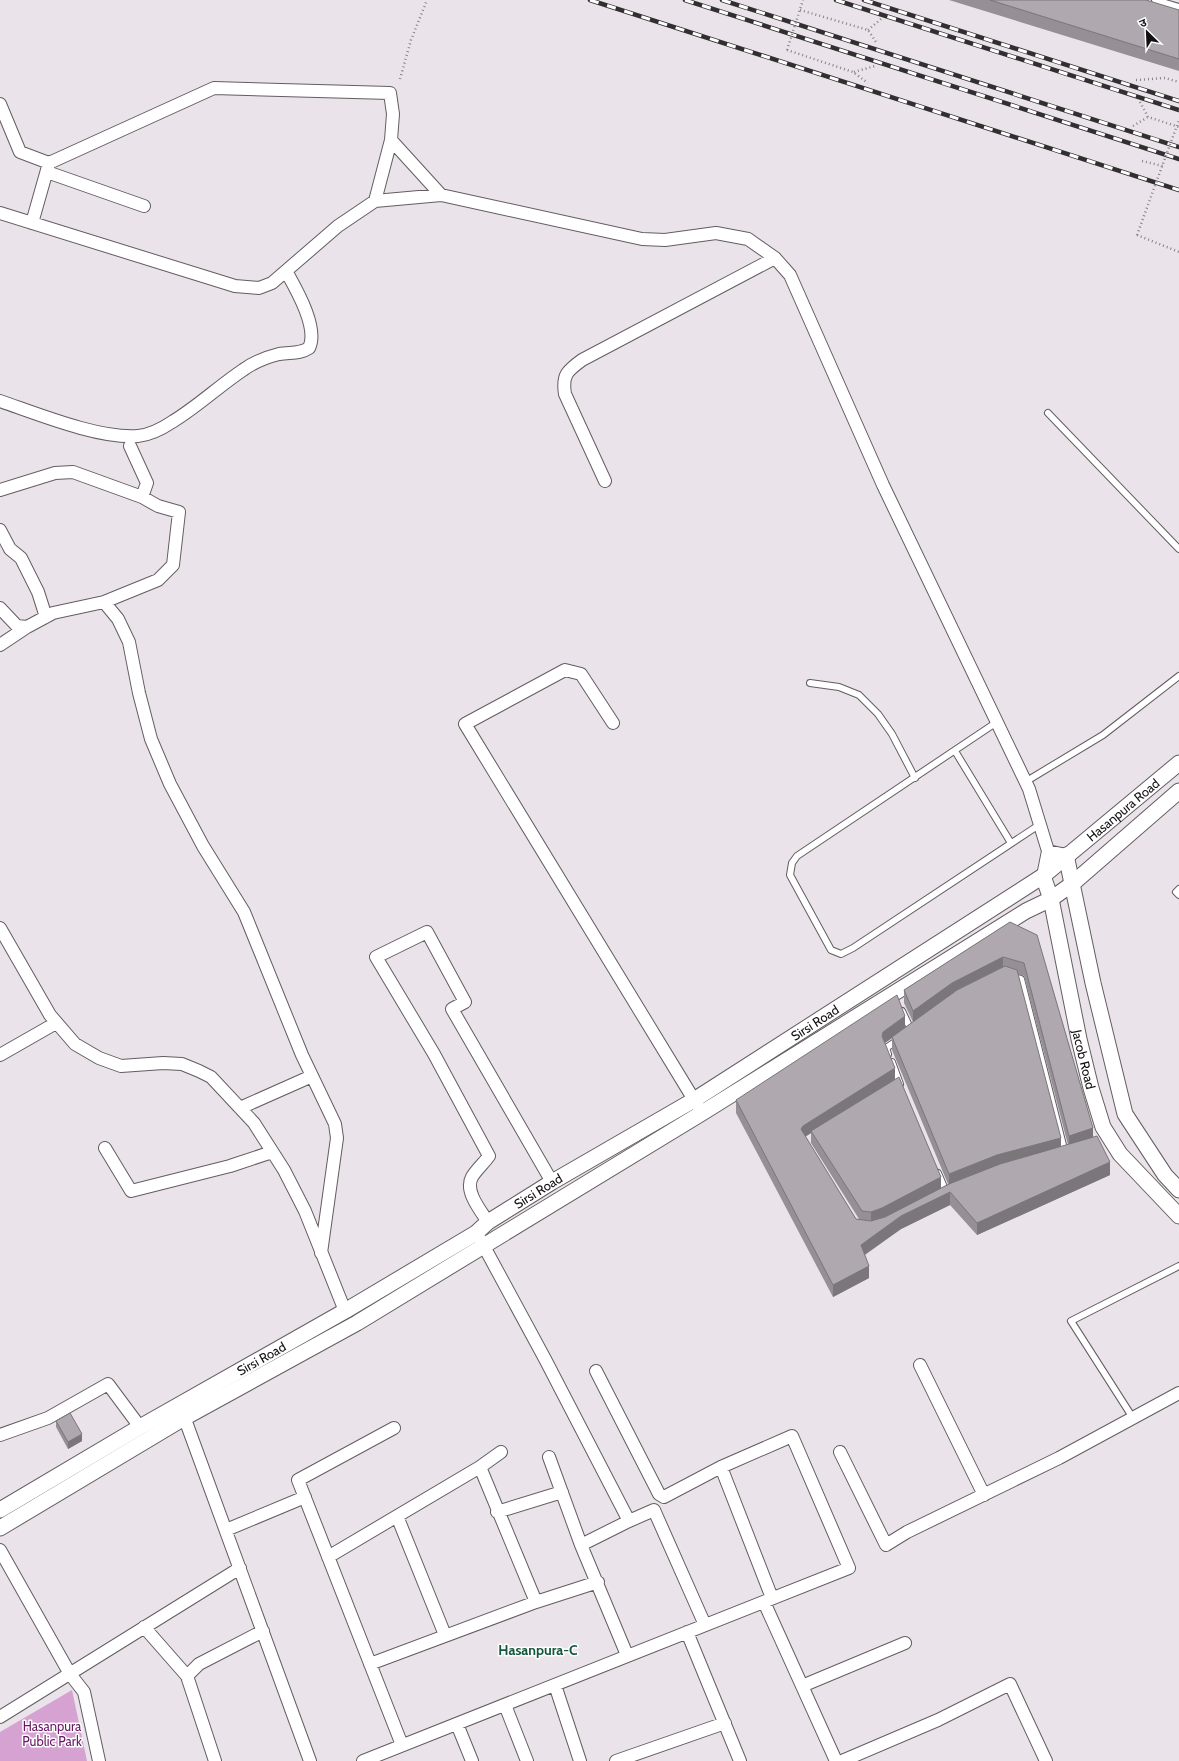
<svg xmlns="http://www.w3.org/2000/svg" width="1179" height="1761" font-family="Cabin,'Noto Sans Devanagari',sans-serif">
<style>
.green{fill:#d6a2d1}
.lines{fill:none;stroke-linecap:round;stroke-linejoin:round}
.service-casing{stroke:#635d62;stroke-width:8}
.minor-casing{stroke:#635d62;stroke-width:14}
.tertiary-casing{stroke:#635d62;stroke-width:17}
.path{stroke:#888387;stroke-width:2.5;stroke-dasharray:1 3;stroke-linecap:butt}
.service{stroke:#fff;stroke-width:6}
.minor{stroke:#fff;stroke-width:12}
.tertiary{stroke:#fff;stroke-width:15}
.rail-casing{stroke:#322f31;stroke-width:4.5}
.rail{stroke:#fff;stroke-width:3;stroke-dasharray:9;stroke-linecap:butt}
.path-bridge{stroke:#888387;stroke-width:2.5;stroke-dasharray:1 3;stroke-linecap:butt}
.wall{fill:#969096;fill-rule:evenodd}
.shaded-wall{fill:#7a767a}
.building{fill:#afa8ae;stroke:#7a767a}
.labels{text-anchor:middle;stroke-width:3;stroke-linejoin:round;paint-order:stroke}
.street-label{font-size:13px;fill:#110f11;stroke:#fff}
.park-label{font-size:13px;fill:#681766;stroke:#fff}
.neighbourhood-label{font-size:14px;font-weight:bold;fill:#14573c;stroke:#fff}
</style>
<rect width="100%" height="100%" fill="#eae3e9"/>
<path class="green" d="M72 1690 87 1761H0V1732Z"/>
<g class="lines">
<g class="service-casing">
<path id="service" d="M1155 0 1179 7
M1048 413 1179 549
M810 683 839 687 859 695 878 714 892 734 915 778
M997 722 797 856 792 863 790 875 831 950 841 954 853 948 1039 825
M955 751 1011 843
M1025 782 1103 735 1179 676
M1179 889 1176 892 1179 895
M1012 976 1021 979 1065 1153
M902 1011 911 1030 912 1029
M888 1054 886 1048 898 1040
M892 1062 900 1084
M938 1173 946 1192
M1133 1418 1071 1321 1179 1266"/>
</g>
<g class="minor-casing">
<path id="minor" d="M0 104 20 152 49 163
M391 140 441 195
M47 172 144 206
M0 213 235 286 259 288 272 283 338 226 375 201 441 195 642 239 665 240 716 233 748 239 775 258 790 275 883 485 1029 789 1048 851
M32 223 49 163 214 88 390 93 393 114 391 140 375 201
M0 401C38 414 99 439 138 436 149 435 163 428 172 422 197 407 219 386 243 370 254 362 267 357 279 354 290 352 300 354 309 348 319 328 296 289 286 271
M130 446 147 483 142 497
M605 481 565 394C562 375 567 371 582 360L775 258
M0 490 55 473 73 472 142 497 158 506 179 512 173 565 158 580 104 602 53 613 27 627 17 626 0 608
M0 530 10 549 21 558 38 592 46 617
M104 602 118 619 129 642 139 693 151 739 170 784 203 846 244 912 302 1055 335 1124 337 1138 321 1253
M0 645 27 627
M613 723 581 674 565 670 465 724 699 1108
M1043 876 1048 851 1066 855
M0 928 50 1015 75 1044 99 1058 121 1066 163 1063 182 1064 199 1071 211 1077 254 1123 284 1170 305 1211 345 1311
M0 1055 56 1023
M240 1108 312 1076
M105 1148 131 1191 230 1166 272 1152
M488 1222C481 1211 464 1191 472 1177 476 1170 484 1163 489 1156L434 1054 376 957 427 932 465 1002 452 1009 552 1182
M480 1239 545 1359 629 1521 654 1510 705 1625
M920 1365 984 1495
M596 1371 659 1494 664 1497 721 1467
M182 1411 310 1761
M394 1428 298 1480 402 1745
M0 1435 48 1418 108 1384 140 1427
M840 1452 886 1545 907 1532 1059 1458 1179 1393
M549 1457 581 1545
M480 1467 501 1452
M497 1512 562 1492
M397 1516 445 1635
M226 1530 305 1497
M0 1550 70 1674 84 1692 99 1761
M328 1557 480 1467 536 1602 598 1582
M764 1602 836 1761
M144 1627 187 1676
M687 1632 740 1761
M627 1655 581 1545 629 1521
M370 1664 536 1602
M555 1685 580 1761
M802 1686 905 1643
M505 1705 527 1761
M0 1717 240 1568
M457 1724 472 1761
M215 1761 187 1676 199 1664 263 1631
M363 1761 849 1568 792 1436 721 1467 772 1598
M616 1761 725 1723
M842 1761 938 1720 1010 1684 1046 1761"/>
</g>
<g class="tertiary-casing">
<g id="tertiary">
<path d="M1066 855 1093 983 1125 1114 1165 1175 1179 1190"/>
<path id="s1" d="M1043 876 1051 899 1079 1039 1091 1088 1103 1127 1120 1154 1179 1216"/>
<path id="s2" d="M0 1510 140 1427 345 1311 476 1233 488 1222 552 1182 694 1100 1043 876 1179 763"/>
<path d="M0 1528 184 1418 357 1323 702 1113 1026 911 1051 899 1072 884 1179 791"/>
</g>
</g>
<path class="path" d="M800 10 868 30 876 42
M868 30 881 19
M787 50 853 72 868 83
M854 72 875 66
M400 79 411 40 427 0
M1136 80 1165 78 1179 82
M1140 102 1148 117 1179 127
M1133 126 1148 117
M1142 161 1163 166
M1137 235 1179 252"/>
<use href="#service" class="service"/>
<use href="#minor" class="minor"/>
<use href="#tertiary" class="tertiary"/>
<g class="rail-casing">
<path id="rail" d="M590 0 1179 190
M685 0 1179 159
M722 0 1179 147
M836 0 1179 110
M864 0 1179 101"/>
</g>
<use href="#rail" class="rail"/>
<path class="path-bridge" d="M787 50 803 0
M1137 235 1179 120"/>
</g>
<path class="wall" d="M949 0H1146L1179 10V71Z
M1010 922 1093 1138 1110 1175 977 1235 950 1205 901 1229 865 1255 869 1278 833 1297 736 1113V1100L905 1027 913 1022 904 1003V990ZM1018 974 1024 976 1068 1145 1061 1147ZM892 1038V1050L948 1184 941 1188 895 1079 885 1043ZM811 1133V1143L859 1219H856L805 1137Z
M56 1421 82 1441 68 1449 56 1427Z"/>
<path class="shaded-wall" d="M1003 957V970L913 1023V1011L952 983Z
M905 1016V1028L892 1037V1038L883 1044 882 1036 883 1032Z
M895 1068V1081L811 1131V1133L803 1138 801 1129 803 1126Z
M1093 1128V1141L1069 1148V1136Z
M1061 1138V1151L949 1186V1174L997 1155Z
M1110 1162V1175L977 1235V1223Z
M941 1177V1190L871 1224V1212Z
M950 1192V1205L901 1229 861 1257V1245L901 1216Z
M869 1266V1278L833 1297V1285Z
M82 1434V1441L68 1449V1442Z"/>
<path class="building" d="M990 0H1146L1179 10V59Z
M1010 922 1037 935 1093 1128 1069 1136 1024 963 1003 957 952 983 913 1011 904 990Z
M1005 966 1017 970 1061 1138 997 1155 949 1174 892 1037 957 990Z
M897 995 905 1016 883 1032 882 1036 895 1068 803 1126 801 1129 856 1219 871 1221 885 1217 949 1184 1000 1164 1097 1136 1110 1162 977 1223 950 1192 901 1216 861 1245 869 1266 833 1285 736 1100Z
M899 1077 941 1177 882 1208 871 1212 862 1211 811 1131Z
M70 1413 82 1434 68 1442 56 1421Z"/>
<g class="labels">
<g class="street-label">
<text dy="5" stroke="none"><textPath href="#s2" startOffset="1325">Hasanpura Road</textPath></text>
<text dy="5" stroke="none"><textPath href="#s2" startOffset="950">Sirsi Road</textPath></text>
<text dy="5" stroke="none"><textPath href="#s1" startOffset="188">Jacob Road</textPath></text>
<text dy="5" stroke="none"><textPath href="#s2" startOffset="626">Sirsi Road</textPath></text>
<text dy="5" stroke="none"><textPath href="#s2" startOffset="302">Sirsi Road</textPath></text>
</g>
<g class="park-label">
<text x="52" y="1731">Hasanpura<tspan x="52" dy="15">Public Park</tspan></text>
</g>
<g class="neighbourhood-label">
<text x="538" y="1655">Hasanpura-C</text>
</g>
</g>
<g transform="translate(1147 32) rotate(336)" stroke="#ffffff" stroke-width="3" paint-order="stroke">
<path d="M0-3L7 15L0 10L-7 15Z" fill="#110f11"/>
<text y="-6" font-size="11" font-weight="bold" text-anchor="middle" fill="#110f11">उ</text>
</g>
</svg>
